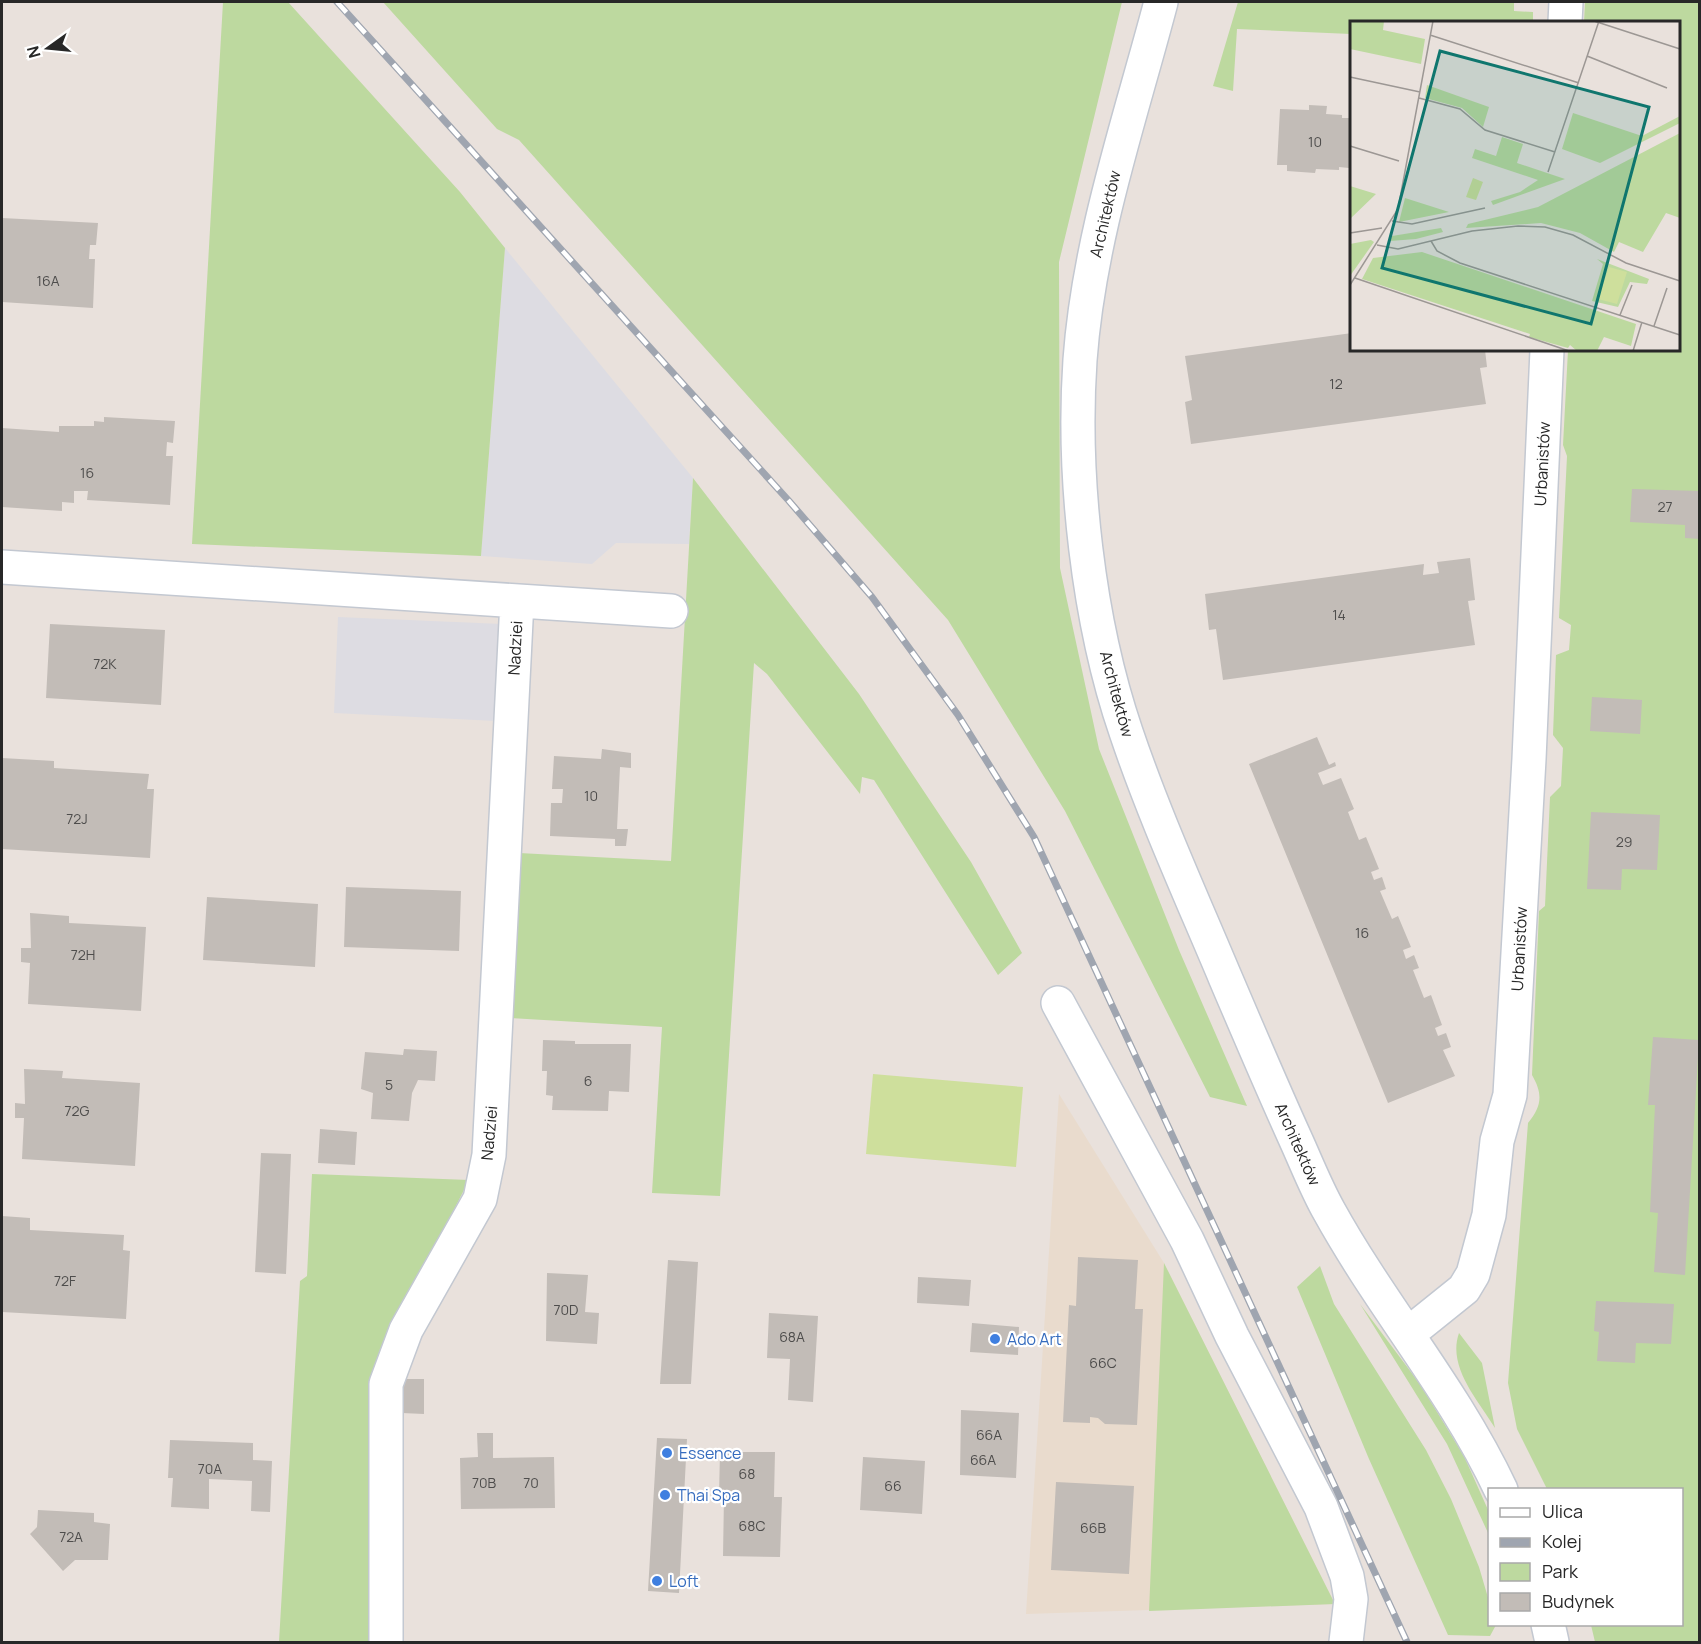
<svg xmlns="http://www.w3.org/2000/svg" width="1701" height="1644" font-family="Manrope,sans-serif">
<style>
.industrial{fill:#dddce2}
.education{fill:#e9dbcd}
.green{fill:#bdd99f}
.pitch{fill:#cedf9c}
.building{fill:#c2bcb7}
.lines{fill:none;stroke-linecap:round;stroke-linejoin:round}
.minor-casing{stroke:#c3c8d1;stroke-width:36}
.minor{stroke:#fff;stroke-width:33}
.rail-casing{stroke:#9fa5b0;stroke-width:7}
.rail{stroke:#fff;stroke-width:4.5;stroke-dasharray:14;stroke-linecap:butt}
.shop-dot{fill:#3f7fe0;stroke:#fff;stroke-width:2}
.labels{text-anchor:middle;stroke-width:4.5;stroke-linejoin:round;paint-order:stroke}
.number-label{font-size:14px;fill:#4e4d4c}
.street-label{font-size:16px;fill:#282828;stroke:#fff}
.shop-label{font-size:16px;fill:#366cbe;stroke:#fff;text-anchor:start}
.inset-road{fill:none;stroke:#9c9794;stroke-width:1.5}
.view{fill:#0f766e;fill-opacity:0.15;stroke:#0f766e;stroke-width:3}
.inset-edge{fill:none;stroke:#282828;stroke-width:3}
</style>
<rect width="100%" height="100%" fill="#e9e1dc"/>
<path class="industrial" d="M505 248 693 478 689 544 616 543 592 564 481 556Z
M338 617 502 624 496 721 334 713Z"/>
<path class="education" d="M1059 1094 1164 1263 1335 1604 1026 1614Z"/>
<path class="green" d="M223 2H288L460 192 505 248 481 556 192 544Z
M383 2H1122L1059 262 1060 568 1099 749 1179 950 1247 1106 1210 1097 1065 811 948 620 519 140 497 129Z
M1238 2H1514V11L1533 12V22H1352L1351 34 1237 29 1233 91 1213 86Z
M1585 2H1699V1642H1595L1591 1625 1682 1624V1490L1547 1489 1517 1429 1508 1383 1528 1123C1542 1106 1543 1094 1532 1075L1539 911 1545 906 1550 797 1561 786 1563 748 1553 735 1556 655 1569 650 1571 625 1559 618 1567 456 1563 445 1568 350H1678V22H1584Z
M693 478 859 694 971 862 1022 953 998 975 874 780 862 777 860 794 767 674 754 663 720 1196 652 1193 662 1027 510 1018 519 853 671 861Z
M312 1174 469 1180 372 1373 376 1642H279L300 1281 307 1276Z
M1164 1263 1335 1604 1149 1611Z
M1320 1266 1334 1304 1426 1450 1451 1499 1479 1567 1489 1601 1490 1624 1496 1625 1490 1636 1448 1635 1369 1459 1297 1287Z
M1360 1304 1420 1384 1464 1456 1489 1512V1535L1447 1444Z
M1459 1333 1482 1363 1495 1428C1478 1400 1447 1367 1459 1333Z"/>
<path class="pitch" d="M873 1074 1023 1087 1016 1167 866 1154Z"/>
<path class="building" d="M1309 105 1327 106 1326 114 1342 115V118H1352V171H1349V168L1339 167V170L1316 169 1315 173 1287 171V165H1277L1280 109 1309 110Z
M2 218 98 223 96 245H90L89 259H95L93 308 2 302Z
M1352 333V350H1485L1487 367 1480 368 1486 404 1191 444 1185 402 1192 400 1185 356Z
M104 417 175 421 173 443 167 442 166 456H173L170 505 87 500 88 491H74V503L62 502V511L2 507V428L59 432V426H94V421L104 422Z
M1632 489 1700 491V539L1685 538V525L1630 522Z
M1470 558 1475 600 1468 601 1475 645 1223 680 1216 629 1209 630 1205 594 1424 564 1423 575 1439 573 1437 562Z
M50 624 165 630 161 705 46 698Z
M1592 697 1642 700 1640 734 1590 731Z
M1317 737 1329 765 1335 762 1336 766 1318 773 1323 785 1341 778 1354 809 1348 812 1359 840 1366 837 1379 869 1371 872 1374 880 1382 877 1386 889 1380 891 1392 919 1398 916 1411 947 1403 950 1406 959 1414 955 1419 968 1413 970 1424 998 1431 995 1442 1025 1435 1028 1438 1036 1446 1033 1451 1047 1443 1050 1455 1076 1388 1103 1249 764Z
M602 749 631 753V768L620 767 617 829H628L626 846H615V839L550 836 551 803H562L563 789H552L554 756 601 759Z
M2 758 54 761V768L149 774 147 789H154L150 858 2 849Z
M1591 812 1660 815 1657 870 1622 869 1621 890 1587 889Z
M346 887 461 891 459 951 344 947Z
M207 897 318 904 315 967 203 960Z
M30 913 69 916V923L146 927 141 1011 28 1004 30 963 21 962V948H31Z
M1653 1037 1699 1040 1685 1275 1654 1272 1658 1213 1650 1212 1655 1105H1648Z
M543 1040 575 1041V1044H631L629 1092 609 1091 608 1111 552 1110 553 1096 546 1095 547 1071H542Z
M404 1049 437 1051 435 1081 418 1080 412 1093 409 1121 371 1119 373 1093 361 1089 365 1052 403 1055Z
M24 1069 63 1071 62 1078 140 1083 135 1166 22 1159 24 1118H15V1103L25 1104Z
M320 1129 357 1132 355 1165 318 1163Z
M261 1153 291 1154 286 1274 255 1272Z
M2 1216 30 1218V1230L124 1235 123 1250 130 1251 126 1319 2 1312Z
M1078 1257 1138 1260 1135 1309H1143L1137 1425 1105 1424 1098 1418 1090 1417V1423L1063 1422 1069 1305 1076 1306Z
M668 1260 698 1262 691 1384H660Z
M547 1273 588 1275 585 1312 599 1313 597 1344 546 1341Z
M918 1277 971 1280 969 1306 917 1303Z
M1596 1301 1674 1304 1671 1344 1636 1343 1635 1363 1597 1361 1599 1332 1594 1331Z
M769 1313 818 1316 813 1402 788 1400 790 1359 767 1358Z
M972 1323 1019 1327 1018 1355 970 1352Z
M402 1379H424V1414L402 1413Z
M961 1410 1019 1413 1016 1478 960 1475Z
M477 1433H493V1458L554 1457 555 1508 461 1509 460 1458 478 1457Z
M657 1438 687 1439 679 1593 648 1591Z
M170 1440 253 1443V1460L272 1461 270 1512 251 1511 252 1481 209 1479V1509L171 1507 173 1478H168Z
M720 1452H775L774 1497H782L780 1557 723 1556 724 1496H719Z
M863 1457 925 1461 922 1514 860 1510Z
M1056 1482 1134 1486 1129 1574 1051 1570Z
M38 1510 94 1513V1522L110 1524 108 1560H75L63 1571 30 1534 37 1527Z"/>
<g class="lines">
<g class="minor-casing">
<path id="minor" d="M1161 2C1130 120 1089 237 1080 360 1072 477 1088 621 1126 732 1154 815 1191 896 1225 977 1248 1031 1271 1085 1295 1138 1306 1162 1316 1188 1329 1211 1382 1307 1454 1390 1501 1490
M1565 22 1566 2
M2 567 671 611
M1058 1003 1187 1240 1232 1336 1321 1507 1347 1576 1351 1599 1346 1642
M1408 1334 1464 1289 1473 1274 1489 1215 1497 1141 1510 1095 1529 759 1547 350
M1548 1624 1552 1642
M386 1642V1384L406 1330 480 1199 489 1155 517 601"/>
</g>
<use href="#minor" class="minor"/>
<g class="rail-casing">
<path id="rail" d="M337 2 789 501 872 597 958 715 1034 837 1407 1642"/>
</g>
<use href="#rail" class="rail"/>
</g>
<g class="shop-dot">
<circle cx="995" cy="1339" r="6"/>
<circle cx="667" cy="1453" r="6"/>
<circle cx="665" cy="1495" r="6"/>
<circle cx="657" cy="1581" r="6"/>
</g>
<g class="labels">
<g class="number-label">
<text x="1315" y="147">10</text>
<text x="48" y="286">16A</text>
<text x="1336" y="389">12</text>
<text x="87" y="478">16</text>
<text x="1665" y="512">27</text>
<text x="1339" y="620">14</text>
<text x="105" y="669">72K</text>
<text x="591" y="801">10</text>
<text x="77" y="824">72J</text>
<text x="1624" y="847">29</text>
<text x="1362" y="938">16</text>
<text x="83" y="960">72H</text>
<text x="588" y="1086">6</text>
<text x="389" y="1090">5</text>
<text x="77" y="1116">72G</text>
<text x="65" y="1286">72F</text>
<text x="566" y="1315">70D</text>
<text x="792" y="1342">68A</text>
<text x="1103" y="1368">66C</text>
<text x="989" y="1440">66A</text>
<text x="983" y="1465">66A</text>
<text x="210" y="1474">70A</text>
<text x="747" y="1479">68</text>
<text x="484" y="1488">70B</text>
<text x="531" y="1488">70</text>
<text x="893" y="1491">66</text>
<text x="752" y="1531">68C</text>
<text x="1093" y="1533">66B</text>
<text x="71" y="1542">72A</text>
</g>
<g class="street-label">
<text transform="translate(1105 214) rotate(-77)" y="6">Architektów</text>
<text transform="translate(1542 464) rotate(-87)" y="6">Urbanistów</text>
<text transform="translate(515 648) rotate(-87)" y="6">Nadziei</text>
<text transform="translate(1117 694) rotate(75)" y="6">Architektów</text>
<text transform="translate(1519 949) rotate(-87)" y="6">Urbanistów</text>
<text transform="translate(489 1133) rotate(-85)" y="6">Nadziei</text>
<text transform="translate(1298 1144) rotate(66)" y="6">Architektów</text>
</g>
<g class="shop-label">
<text x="1007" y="1345">Ado Art</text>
<text x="679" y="1459">Essence</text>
<text x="677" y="1501">Thai Spa</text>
<text x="669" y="1587">Loft</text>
</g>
</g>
<g transform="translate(1350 21)">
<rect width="330" height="330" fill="#e9e1dc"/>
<path d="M5 0H34L33 9 75 18 71 43 0 28V2ZM77 64 139 86 133 106 112 87 75 77ZM223 92 292 115 330 95V102L250 142 212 128ZM330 112V197L316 192 293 231 269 221 264 231 230 212 191 202 116 207 118 203 188 186ZM152 116 173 123 167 142 215 158 143 184 141 180 170 171 188 159 122 137 125 128 146 135ZM0 165 26 173 0 198ZM55 177 99 191 49 201ZM91 207 93 211 66 218 40 220 42 215ZM21 219 24 221 0 255V223ZM72 231 286 303 281 325 254 316 247 330H227L220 324 218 327 179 316 180 313 12 258 23 237ZM247 238 299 258 297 263 280 261 268 286 242 280 253 243Z" fill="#bdd99f"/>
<path d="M123 157 133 161 126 179 116 176ZM259 246 277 251 267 283 248 278Z" fill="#cedf9c"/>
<path class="inset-road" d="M244 0 330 28M80 14 229 62M237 35 317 67M0 56 70 71M69 77 110 88 135 109 205 131M0 125 49 140M198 151 249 0M42 200 62 203 135 187M0 212 32 207M81 220 87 230 110 242 330 314M27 224 48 228 122 210 168 205 195 206 223 214 276 242 330 260M5 257 219 330M0 264 48 188 83 0M270 294 282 264M304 305 317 267M283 330 292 301"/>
<path class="view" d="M90 30 299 86 241 303 32 247Z"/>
<rect width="330" height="330" class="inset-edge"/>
</g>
<rect width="1701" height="1644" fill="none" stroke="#282828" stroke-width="6"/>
<rect x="1488" y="1488" width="195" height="138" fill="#ffffff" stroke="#a9a9a9" stroke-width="1.5"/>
<rect x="1500" y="1508" width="30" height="9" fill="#ffffff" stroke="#a9a9a9" stroke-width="1.5"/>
<text x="1542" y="1518" font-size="18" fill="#282828">Ulica</text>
<rect x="1500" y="1538" width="30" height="9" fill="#9fa5b0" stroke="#a9a9a9" stroke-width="1.5"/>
<text x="1542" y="1548" font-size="18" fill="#282828">Kolej</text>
<rect x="1500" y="1563" width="30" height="18" fill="#bdd99f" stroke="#a9a9a9" stroke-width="1.5"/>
<text x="1542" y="1578" font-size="18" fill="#282828">Park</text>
<rect x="1500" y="1593" width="30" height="18" fill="#c2bcb7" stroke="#a9a9a9" stroke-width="1.5"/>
<text x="1542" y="1608" font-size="18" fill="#282828">Budynek</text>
<g transform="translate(48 48) rotate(255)" stroke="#ffffff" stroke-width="4.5" paint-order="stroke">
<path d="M0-4.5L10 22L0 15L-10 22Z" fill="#282828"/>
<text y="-9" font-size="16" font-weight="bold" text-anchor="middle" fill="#282828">N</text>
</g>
</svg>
